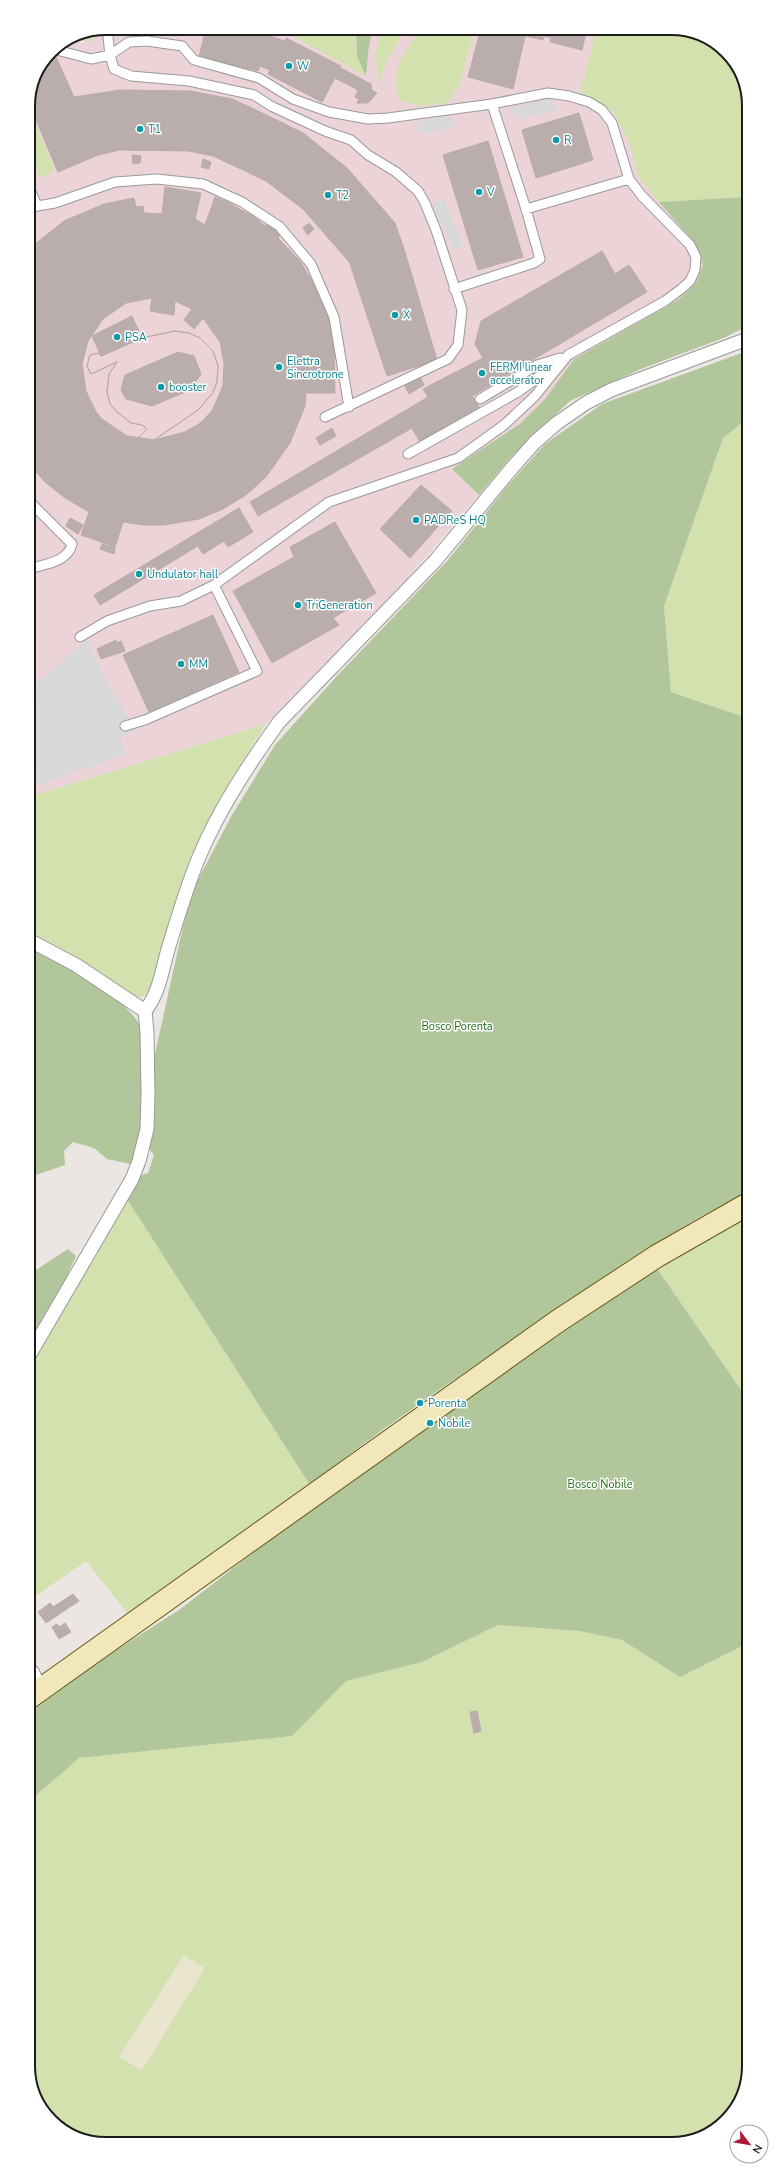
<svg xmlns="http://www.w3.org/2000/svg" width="777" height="2172" font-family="'Nunito Sans',sans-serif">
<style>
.commercial{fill:#ebd3d8}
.farmland{fill:#e9e5cf}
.grass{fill:#d2e1ae;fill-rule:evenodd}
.forest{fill:#b2c69c}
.parking{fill:#d8d8d8}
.building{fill:#b9aeac;stroke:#bbaba7;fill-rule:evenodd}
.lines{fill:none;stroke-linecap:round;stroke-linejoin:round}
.service-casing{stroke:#999;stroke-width:11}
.pedestrian-casing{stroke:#999;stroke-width:15}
.minor-casing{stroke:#999;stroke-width:20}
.secondary-casing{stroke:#645a11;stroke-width:24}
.service{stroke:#fff;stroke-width:9}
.pedestrian{stroke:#fff;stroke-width:13}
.minor{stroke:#fff;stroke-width:18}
.secondary{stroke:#f1e7bb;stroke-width:22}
.culture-dot{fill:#0f9aa8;stroke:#fff;stroke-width:1.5}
.labels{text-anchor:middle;stroke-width:3;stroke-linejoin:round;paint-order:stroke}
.culture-label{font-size:11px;fill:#0d838f;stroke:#fff;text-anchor:start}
.park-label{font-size:11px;fill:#246b18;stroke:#fff}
.rim{fill:none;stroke:#1c1c1c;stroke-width:2}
</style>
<rect width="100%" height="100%" fill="#ece6e2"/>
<path class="commercial" d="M106 28H282L281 30 366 76 369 46 373 28H381L375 55 379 81 386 62 407 28H422L410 45 447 103 460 83 475 28H597L580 92 612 110 630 145 638 176 694 242 703 265 696 283 678 300 574 359 545 399 521 423 452 469 479 495 405 581 266 724 29 797 28 101 34 76 51 51 70 38 76 42 83 43 96 30Z"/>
<path class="farmland" d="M184 1955 205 1968 142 2070 119 2057Z"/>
<path class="grass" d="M282 28H356L357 57 366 76 281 30Z
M381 28H407L386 62 379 82 375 55Z
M422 28H475L460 83 447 103C430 106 416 107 400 100 387 73 407 49 422 28Z
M597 28H677L719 44 746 85V197L659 202 638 176 630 145 612 110 580 92Z
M96 30 92 40 76 42 70 38 76 34Z
M28 106 55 171 44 177 39 175 28 145Z
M747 419V718L671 692 664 605 723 438Z
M266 724C236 771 206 817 186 870 171 911 168 956 148 995L139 997 131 996 67 952 29 933V797Z
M127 1199 310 1485 128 1614 86 1561 30 1600V1365Z
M748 1215V1400L656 1267Z
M498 1625 581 1631 622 1640 680 1677 748 1643 749 2067 733 2113 692 2141 100 2144 55 2125 31 2087 30 1804 34 1797 78 1758 292 1736 346 1681 422 1662ZM184 1955 205 1968 142 2070 119 2057Z"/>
<path class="forest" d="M356 28H373L369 46 366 76 357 57Z
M746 197 747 326 726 337 641 369 570 401 511 457 479 495 452 469 521 423 545 399 574 359 678 300 696 283 703 265 694 242 659 202Z
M747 351V419L723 438 664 606 671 692 747 718 748 1192C678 1225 616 1270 552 1313 470 1369 388 1423 310 1485L127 1199 140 1176 148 1173 154 1155 149 1149 155 1111V1054L190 895 232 815 275 745 337 676 448 560 510 483 545 444 602 404Z
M29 946C63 963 117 991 138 1022 141 1027 141 1032 143 1037L141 1124 131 1164 107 1159 94 1148 73 1142 64 1151 65 1165 36 1175 30 1182Z
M68 1249 76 1256 66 1278 30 1340V1274Z
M656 1267 748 1400V1643L680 1677 622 1640 580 1631 498 1625 422 1662 346 1681 292 1736 79 1758 34 1797 30 1804V1710L99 1661 179 1610 297 1519 564 1328Z"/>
<path class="parking" d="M551 99 559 110 519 119 508 108Z
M449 115 456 126 422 134 414 123Z
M444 199 463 245 453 250 432 203Z
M88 640 104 676 136 731 119 737 127 754 29 788V687L38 682Z"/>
<path class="building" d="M206 28H254L268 32 267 35 285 41 286 38 341 66 339 67 371 84 372 90 377 93 368 103H357L359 99 355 97 358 90 335 78 322 102 268 74 270 70 260 66 258 71 199 57Z
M481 28H587L582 50 550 42 551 38 544 36 543 40 525 36 513 89 468 77Z
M56 57 74 97 120 90 190 91 232 99 250 107 226 162 213 156 189 151 120 150 98 155 58 172 28 101 34 76 43 63Z
M250 107 303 133 347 168 395 223 405 252 352 270 350 263 303 209 266 181 226 162Z
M579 113 593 160 536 178 522 130Z
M488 141 523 257 478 270 443 155Z
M132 155 141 156 140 163 133 164Z
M203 159 211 162 209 169 201 167Z
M165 187 201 193 195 219 205 225 215 197 227 202 254 217 265 226 267 223 281 234 278 238 300 261 316 288 328 318 334 349 335 393H306L305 406 290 443 266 477 246 495 223 509 199 519 164 525H144L123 522 115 547 81 535 89 512 65 498 45 482 29 464 28 247 32 243 34 245 64 221 104 204 134 198 136 207 143 206 144 213 162 214ZM152 298 150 311 174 315 175 301 192 309 184 320 194 329 203 318 220 342 224 364 223 386 212 411 199 424 185 432 154 440 127 436 102 419 96 412 86 391 82 364 88 341 103 319 126 303Z
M309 223 314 229 308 235 303 228Z
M602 251 615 274 629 265 647 292 472 396 481 410 421 444 412 428 258 516 250 502 428 397 423 389 483 358 475 344 481 321Z
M405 252 437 360 387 376 352 270Z
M132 316 142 338 101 356 92 336Z
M175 331 189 333 200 338 213 351 218 366 217 382 212 394 198 410 154 440 138 438 147 429 142 425 131 423 117 412 110 404 107 392 109 374 117 362 91 374 87 366 90 355 99 353 101 356 142 338ZM178 352 194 356 201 374 190 390 152 406 126 399 121 390 125 375Z
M175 331 189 333 200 338 213 351 218 366 217 382 212 394 198 410 154 440 138 438 147 429 142 425 131 423 117 412 110 404 107 392 109 374 117 362 91 374 87 366 90 355 99 353 101 356 142 338Z
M420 377 424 385 409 394 405 386Z
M332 428 336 436 320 445 316 438Z
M421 485 452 511 410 558 380 529Z
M239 508 253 532 228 547 224 541 203 554 198 546 100 605 94 595Z
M70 518 83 525 78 534 66 526Z
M335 522 376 593 333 618 339 625 272 663 233 591 294 557 290 547Z
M102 544 115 548 114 554 100 549Z
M213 615 239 672 149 712 123 655Z
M116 640 117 643 121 641 125 651 101 659 97 649Z
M73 1594 79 1601 46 1623 38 1612 50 1603 53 1607Z
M65 1623 71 1632 59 1639 52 1627 57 1624 59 1627Z
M477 1711 481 1731 474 1733 470 1712Z"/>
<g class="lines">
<g class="service-casing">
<path id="service" d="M53 49 91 59 110 55 107 28
M28 185 37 206
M526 209 629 179
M28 210 37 206 55 203 115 182 157 179 203 184 242 202 279 226 311 264 334 317 349 407
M454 289 534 263 540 259 526 209 492 104
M480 399 537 365 560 358
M408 454 518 392 559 362
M29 501 72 544C68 562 45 564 29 569
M80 637 107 621 150 606 181 601 214 585
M125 726 145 720 257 671 214 585 329 502 458 458 504 425 535 396 568 355 665 301 681 289 690 281 695 270 696 257 690 245 642 196 629 179 612 123 602 110 589 102 569 96 548 93 492 104 388 118 368 119 329 112 293 99 259 78 194 60 182 46 147 41 129 42 110 55 114 69 131 76 189 81 254 95 271 106 325 131 351 140 368 155 396 172 418 191 425 203 436 230 462 310 458 345 448 359 325 417"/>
</g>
<g class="pedestrian-casing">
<path id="pedestrian" d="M29 940 76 965 145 1011
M30 1354 132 1179 139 1161 147 1129 148 1094 147 1032 145 1011C160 992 162 969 169 946 178 916 187 886 199 857 219 809 249 764 279 722L435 561 512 468 535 442 557 423 586 403 611 390 747 339"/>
</g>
<g class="minor-casing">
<path id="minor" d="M30 1673 39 1690"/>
</g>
<g class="secondary-casing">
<path id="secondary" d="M30 1697 558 1321 657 1256 748 1204"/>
</g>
<use href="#service" class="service"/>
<use href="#pedestrian" class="pedestrian"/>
<use href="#minor" class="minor"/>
<use href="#secondary" class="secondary"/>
</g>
<g class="culture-dot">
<circle cx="289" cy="66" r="4"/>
<circle cx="140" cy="129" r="4"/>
<circle cx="556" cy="140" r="4"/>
<circle cx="479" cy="192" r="4"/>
<circle cx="328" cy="195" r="4"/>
<circle cx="395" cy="315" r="4"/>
<circle cx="117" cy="337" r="4"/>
<circle cx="279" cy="367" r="4"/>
<circle cx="482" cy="373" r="4"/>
<circle cx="161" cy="387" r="4"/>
<circle cx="416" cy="520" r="4"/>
<circle cx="139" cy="574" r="4"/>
<circle cx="298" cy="605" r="4"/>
<circle cx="181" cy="664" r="4"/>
<circle cx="420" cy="1403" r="4"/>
<circle cx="430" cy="1423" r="4"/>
</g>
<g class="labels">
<g class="culture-label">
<text x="297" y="70">W</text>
<text x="148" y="133">T1</text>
<text x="564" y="144">R</text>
<text x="487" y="196">V</text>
<text x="336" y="199">T2</text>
<text x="403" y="319">X</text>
<text x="125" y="341">PSA</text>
<text x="287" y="365">Elettra<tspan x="287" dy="13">Sincrotrone</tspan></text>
<text x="490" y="371">FERMI linear<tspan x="490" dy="13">accelerator</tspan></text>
<text x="169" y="391">booster</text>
<text x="424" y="524">PADReS HQ</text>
<text x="147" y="578">Undulator hall</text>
<text x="306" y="609">TriGeneration</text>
<text x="189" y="668">MM</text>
<text x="428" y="1407">Porenta</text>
<text x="438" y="1427">Nobile</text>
</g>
<g class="park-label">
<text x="457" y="1030">Bosco Porenta</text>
<text x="600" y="1488">Bosco Nobile</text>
</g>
</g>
<path d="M0 0H777V2172H0ZM106 35H671A71 71 0 0 1 742 106V2066A71 71 0 0 1 671 2137H106A71 71 0 0 1 35 2066V106A71 71 0 0 1 106 35Z" fill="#fff" fill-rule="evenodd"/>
<path class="rim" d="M106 35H671A71 71 0 0 1 742 106V2066A71 71 0 0 1 671 2137H106A71 71 0 0 1 35 2066V106A71 71 0 0 1 106 35Z"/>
<g transform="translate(749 2144) rotate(121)"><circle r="19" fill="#ffffff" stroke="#a4a4a4"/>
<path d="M0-3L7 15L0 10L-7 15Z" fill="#b0173a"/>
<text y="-6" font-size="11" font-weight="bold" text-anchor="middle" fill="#1c1c1c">N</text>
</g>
</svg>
